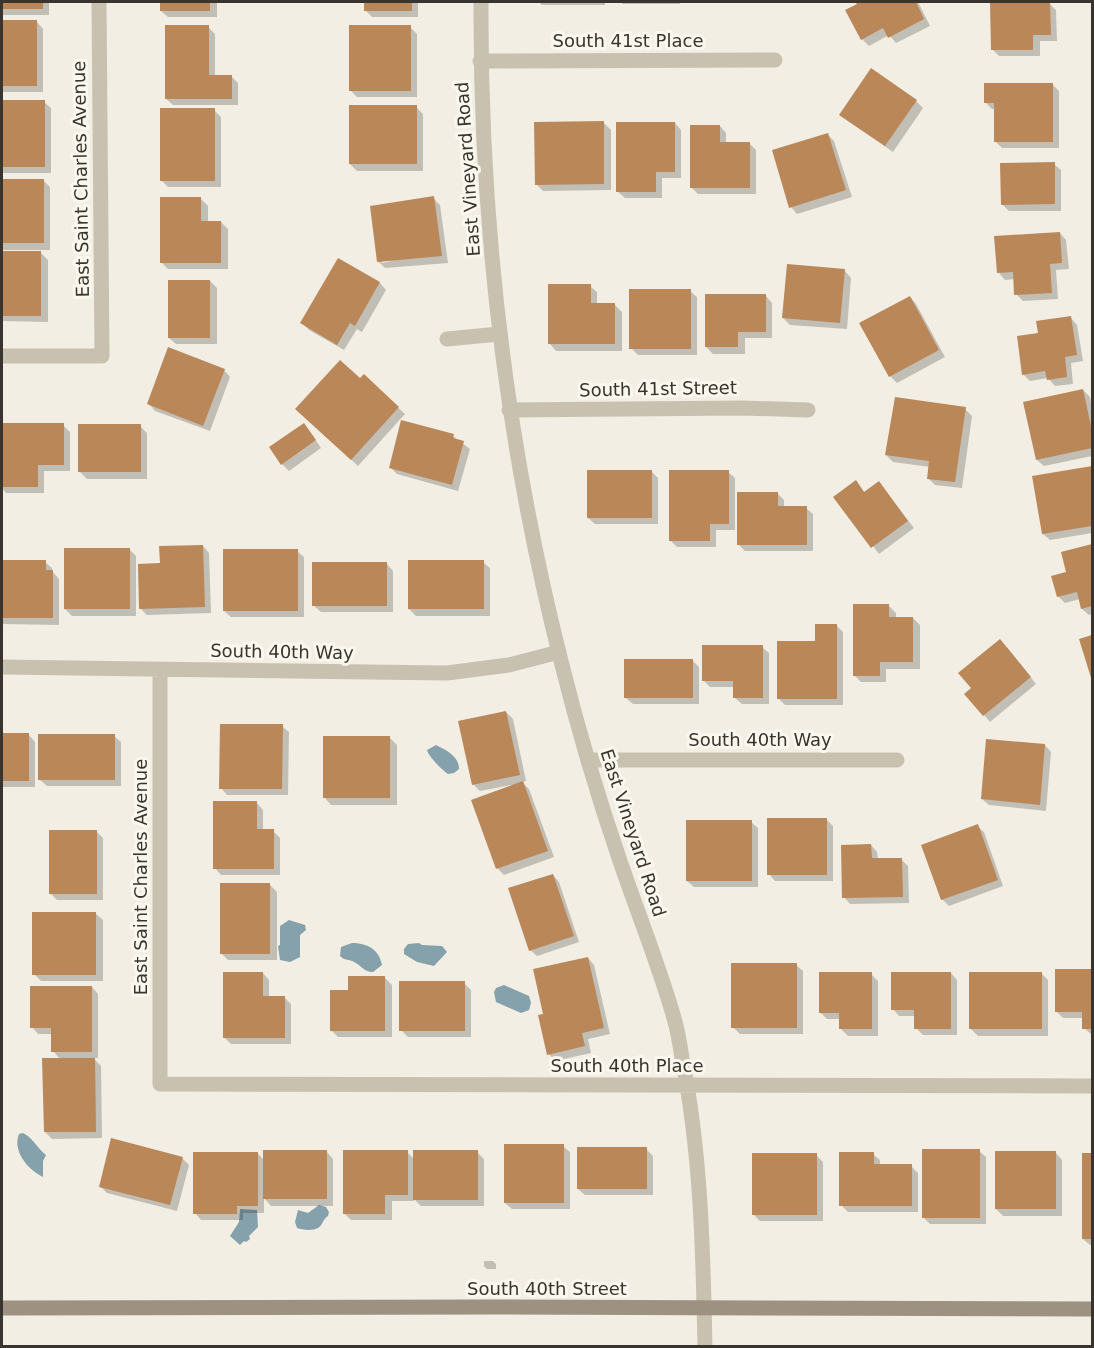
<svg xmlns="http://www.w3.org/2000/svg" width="1094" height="1348" font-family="'DejaVu Sans',sans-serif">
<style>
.water{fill:#85a2ac}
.shadow{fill:#0003;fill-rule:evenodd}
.building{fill:#ba8759}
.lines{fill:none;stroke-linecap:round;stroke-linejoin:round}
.street{stroke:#c9c1b0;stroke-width:15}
.secondary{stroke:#9d9281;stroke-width:15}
.labels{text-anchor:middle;stroke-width:6;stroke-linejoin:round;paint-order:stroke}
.street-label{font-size:18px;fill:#39342d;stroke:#faf7ef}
</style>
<rect width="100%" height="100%" fill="#f2eee3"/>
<path class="water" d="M436 745C446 750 459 756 459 769L454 773 448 774C442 770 428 756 427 750Z
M289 920 305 925 306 930 300 935V957L290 962 280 960 278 946 280 945V926Z
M352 943C367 943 379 949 382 965L373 972C364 972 362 966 354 962 349 959 345 961 340 956L341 947Z
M419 943 422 945 442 946 447 952 434 966 417 962 404 954V949L408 944Z
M504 985 529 996 531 1003 529 1010 521 1013 496 1002 494 992 496 988Z
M23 1133C33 1138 37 1148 46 1155L43 1161V1177C28 1170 12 1151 19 1134Z
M319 1205 326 1207 329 1212 328 1216C322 1220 323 1225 318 1228 313 1231 302 1230 297 1228L295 1222 298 1210 308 1213Z
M240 1209 257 1210 258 1227 249 1236 250 1239 246 1242 244 1241 240 1245 230 1236 239 1222Z"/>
<path class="shadow" d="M2 2H49V15H2Z
M161 2H217V17H168L161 11Z
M366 2H418V17H372L366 11Z
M539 2H605V5H542Z
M620 2H680V4H623Z
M857 2H918L930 26 896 43 889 35 869 46 862 39Z
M1050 4 1056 10 1057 41H1040V56H999L992 49Z
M2 22H37L43 29V92H2Z
M208 27 215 34V76H231L238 83V105H173L166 99Z
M410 27 417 34V97H357L350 90Z
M1052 84 1059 91V148H1002L995 141V109H992L985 102Z
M916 101 923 108 893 152 848 121Z
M2 102H44L51 108V173H2Z
M416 107 423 114V171H357L350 164Z
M214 110 221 117V187H168L161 180Z
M604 123 611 130V190L543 191 536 184Z
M675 123 681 130V178H662V198H625L618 192Z
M720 126 726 133V143H749L756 150V194H698L691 187Z
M828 135 834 141 852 197 797 214 791 207Z
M1054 164 1061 170V211H1009L1002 204Z
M2 180H43L50 187V250H2Z
M433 198 440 205 448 263 385 268 378 261ZM382 260H395L382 263Z
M201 199 208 206V222H221L228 229V269H168L161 262Z
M1060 233 1066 240 1069 269 1056 270 1058 299 1023 301 1016 294 1015 279 1005 280 999 273Z
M2 253H41L48 260V322L2 321Z
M338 260 380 283 386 290 362 332 357 329 344 350 309 330 302 323Z
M845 271 851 278 847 329 790 325 783 318Z
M210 281 217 288V344H176L169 338Z
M590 286 597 292V305H615L622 312V351H556L550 344Z
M690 291 697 297V355H638L631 348Z
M766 296 772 303V338H745V354H713L706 347Z
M910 297 916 304 945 357 897 383 890 376Z
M1071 318 1077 325 1083 361 1071 363 1073 384 1055 386 1048 378 1030 381 1023 374 1040 335Z
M224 370 230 377 210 431 155 411 149 404Z
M364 376 405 414 358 466 304 416 361 380Z
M1083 390 1090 397 1092 410V456L1044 466 1037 460Z
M965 409 972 416 962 488 935 485 928 478 930 467 893 462 886 455Z
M2 425H63L70 432V471H44V493H6L2 488Z
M140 426 147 433V479H87L80 472Z
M310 432 321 448 289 471 282 464Z
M453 436 470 449 458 491 397 474 390 467Z
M1092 467V533L1050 540 1043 534 1034 477Z
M652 472 658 478V524H595L588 518Z
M728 472 735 478V530H716V547H677L670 540Z
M856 482 865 493 879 483 914 528 879 554 836 497Z
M777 493 784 500V508H806L813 514V551H745L738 544Z
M203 546 209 553 211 613 147 615 140 608 161 564Z
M1092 546V614L1089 615 1082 609 1080 599 1065 603 1058 596 1068 573 1063 553Z
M129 549 136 556V616H72L65 609Z
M297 551 304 557V617H231L224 611Z
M2 561 45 562 52 568V571L59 579V625L3 624 2 622Z
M483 562 490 568V616H416L409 609Z
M387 564 393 571V612H321L314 606Z
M889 606 896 613V618H913L920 625V669H886V682H861L854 675Z
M836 625 843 632V705H785L779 699Z
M1092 637V678L1081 640Z
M762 647 769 653V704H742L735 698V687H710L703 680Z
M1007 647 1036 684 990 722 984 715Z
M692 660 699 667V704H633L626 698Z
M506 712 513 719 526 781 522 782 529 789 554 857 504 875 498 869 473 800 512 787 511 785 480 791 474 785 460 723Z
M282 726 289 732 288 795H227L221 788Z
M2 735H29L35 742V787H2Z
M114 736 121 742V786H47L40 780Z
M390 738 397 745V805H331L325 798Z
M1045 745 1051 752 1046 811 989 805 982 799Z
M257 803 263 810V831H273L280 838V875H221L215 868Z
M826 819 833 826V881H775L769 874Z
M751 822 758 828V887H694L687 881Z
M977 826 984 832 1003 886 949 906 942 899Z
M97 832 103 838V900H57L50 893Z
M871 845 877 852 878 859H901L908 866 909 903 850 904 844 897Z
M553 875 559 882 579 942 537 956 530 950Z
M270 885 277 892V960H228L221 953Z
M96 914 103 920V981H41L34 974Z
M588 958 594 965 610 1034 588 1039 591 1053 555 1061 549 1054 545 1015Z
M796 965 803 971V1034H740L733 1027Z
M1056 970 1092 971V1035L1084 1028V1018H1063L1056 1011Z
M263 973 269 980V997H284L291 1004V1044H231L224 1037Z
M951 973 957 980V1035H923L916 1028V1016H899L893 1009Z
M1041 973 1048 980V1036H978L971 1029Z
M871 974 878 981V1036H848L841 1029V1019H827L820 1012Z
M385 978 392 985V1037H338L331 1030 349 991Z
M464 983 471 990V1037H408L401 1030Z
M92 987 98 994V1058H93L101 1066 102 1138 52 1139 45 1132 61 1060 53 1051V1034H38L32 1027Z
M563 1146 570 1152V1209H512L505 1203Z
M646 1149 653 1156V1195H585L578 1189Z
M979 1151 986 1157V1224H930L923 1217Z
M327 1152 333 1159V1206H271L264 1198V1213H243V1220H201L195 1213 257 1153 265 1161Z
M407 1152 414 1159 477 1152 484 1159V1206H421L414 1199V1201H392V1220H351L344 1213Z
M1056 1153 1062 1160V1216H1003L996 1209Z
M873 1154 880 1160V1166H911L918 1173V1212H848L841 1205Z
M816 1155 823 1162V1221H760L753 1214Z
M1083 1155H1092V1245H1090L1083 1239Z
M182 1158 189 1165 177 1211 107 1193 100 1186Z
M484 1261H493L496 1264V1269H487L484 1266Z"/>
<path class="building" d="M2 2H43V9H2Z
M160 2H210V11H160Z
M364 2H412V11H364Z
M855 2H916L924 19 888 38 883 28 861 40 845 10 857 4Z
M1050 2 1051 35H1033V50H991L990 3Z
M2 20H37V86H2Z
M165 25H209V75H232V99H165Z
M349 25H411V91H349Z
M871 68 917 100 885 146 839 115Z
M984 83H1053V142H994V103H984Z
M2 100H45V167H2Z
M349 105H417V164H349Z
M160 108H215V181H160Z
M604 121V184L535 185 534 122Z
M616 122H675V172H656V192H616Z
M690 125H720V142H750V188H690Z
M828 133 846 190 789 208 772 150Z
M1055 162V204L1001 205 1000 163Z
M2 179H44V243H2Z
M434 196 442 256 377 262 370 206Z
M160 197H201V221H221V263H160Z
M1060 232 1062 263 1050 264 1052 293 1014 295 1013 272 997 273 994 236Z
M2 251H41V316H2Z
M338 258 380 282 355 326 350 323 337 345 300 323Z
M787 264 845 269 840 323 782 318Z
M168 280H210V338H168Z
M548 284H591V303H615V344H548Z
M629 289H691V349H629Z
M705 294H766V332H738V347H705Z
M910 296 939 350 889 377 859 323Z
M1071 316 1077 355 1065 357 1067 377 1047 380 1045 371 1022 375 1017 336 1038 333 1036 321Z
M168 347 225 369 203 426 147 404Z
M340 360 360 378 364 374 399 407 351 460 295 409Z
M1083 389 1092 431V448L1036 460 1023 402Z
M895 397 966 407 955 482 927 479 929 461 885 455Z
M401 420 454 434 453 438 464 441 452 485 389 468Z
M2 423H64V465H38V487H2Z
M304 423 316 440 281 465 269 447Z
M78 424H141V472H78Z
M1092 466V526L1042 534 1032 476Z
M587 470H652V518H587Z
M669 470H729V524H710V541H669Z
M856 480 864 492 879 481 908 521 871 548 833 497Z
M737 492H778V506H807V545H737Z
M1092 544V606L1081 609 1077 592 1057 597 1051 576 1066 572 1061 552Z
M203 545 205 607 139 609 138 564 160 563 159 546Z
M64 548H130V609H64Z
M223 549H298V611H223Z
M2 560H46V570H53V618H2Z
M408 560H484V609H408Z
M312 562H387V606H312Z
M853 604H889V617H913V662H880V676H853Z
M815 624H837V699H777V641H815Z
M1092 635V681L1079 639Z
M1000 639 1031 677 983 716 964 694 971 688 958 673Z
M702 645H763V698H733V681H702Z
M624 659H693V698H624Z
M506 711 520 775 472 785 458 721Z
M220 724H283L282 789H219Z
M2 733H29V781H2Z
M38 734H115V780H38Z
M323 736H390V798H323Z
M986 739 1045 744 1040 805 981 799Z
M523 781 548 851 496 869 471 800Z
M213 801H257V829H274V869H213Z
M767 818H827V875H767Z
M686 820H752V881H686Z
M978 824 998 880 941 900 921 845Z
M49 830H97V894H49Z
M871 844 872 858H902L903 897 842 898 841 845Z
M553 874 574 936 529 951 508 888Z
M220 883H270V954H220Z
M32 912H96V975H32Z
M588 957 604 1028 582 1033 585 1046 547 1055 538 1015 543 1014 533 969Z
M731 963H797V1028H731Z
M1055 969H1092V1029H1082V1012H1055Z
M223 972H263V996H285V1038H223Z
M819 972H872V1029H839V1013H819Z
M891 972H951V1029H914V1010H891Z
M969 972H1042V1029H969Z
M348 976H385V1031H330V990H348Z
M399 981H465V1031H399Z
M30 986H92V1052H51V1028H30Z
M42 1058H95L96 1132H44Z
M111 1138 183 1157 170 1205 99 1187Z
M504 1144H564V1203H504Z
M577 1147H647V1189H577Z
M922 1149H980V1218H922Z
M263 1150H327V1199H263Z
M343 1150H408V1195H385V1214H343Z
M413 1150H478V1200H413Z
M995 1151H1056V1209H995Z
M193 1152H258V1206H237V1214H193Z
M839 1152H874V1164H912V1206H839Z
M752 1153H817V1215H752Z
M1082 1153H1092V1239H1082Z"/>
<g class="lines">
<path class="street" d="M481 2C480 223 506 442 560 657 577 726 597 794 620 861 638 914 659 965 674 1018 678 1031 680 1045 682 1058 701 1153 703 1250 705 1346
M480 61 775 60
M447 339 499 334
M2 356H102L99 2
M509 410 743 408 808 410
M2 667 447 673 509 665 559 652
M160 670V1084L1092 1086
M588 760H897"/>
<path class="secondary" d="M2 1308 488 1307 1092 1309"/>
</g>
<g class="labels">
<g class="street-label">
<text x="628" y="47">South 41st Place</text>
<text transform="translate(468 169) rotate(-94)" y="6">East Vineyard Road</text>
<text transform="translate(81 179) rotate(-91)" y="6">East Saint Charles Avenue</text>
<text transform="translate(658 389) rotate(-1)" y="6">South 41st Street</text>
<text transform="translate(282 652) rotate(1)" y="6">South 40th Way</text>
<text x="760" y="746">South 40th Way</text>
<text transform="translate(633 833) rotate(72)" y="6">East Vineyard Road</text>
<text transform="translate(141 877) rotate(-90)" y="6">East Saint Charles Avenue</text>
<text x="627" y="1072">South 40th Place</text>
<text x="547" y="1295">South 40th Street</text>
</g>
</g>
<rect width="1094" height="1348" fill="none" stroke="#39342d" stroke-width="6"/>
</svg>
